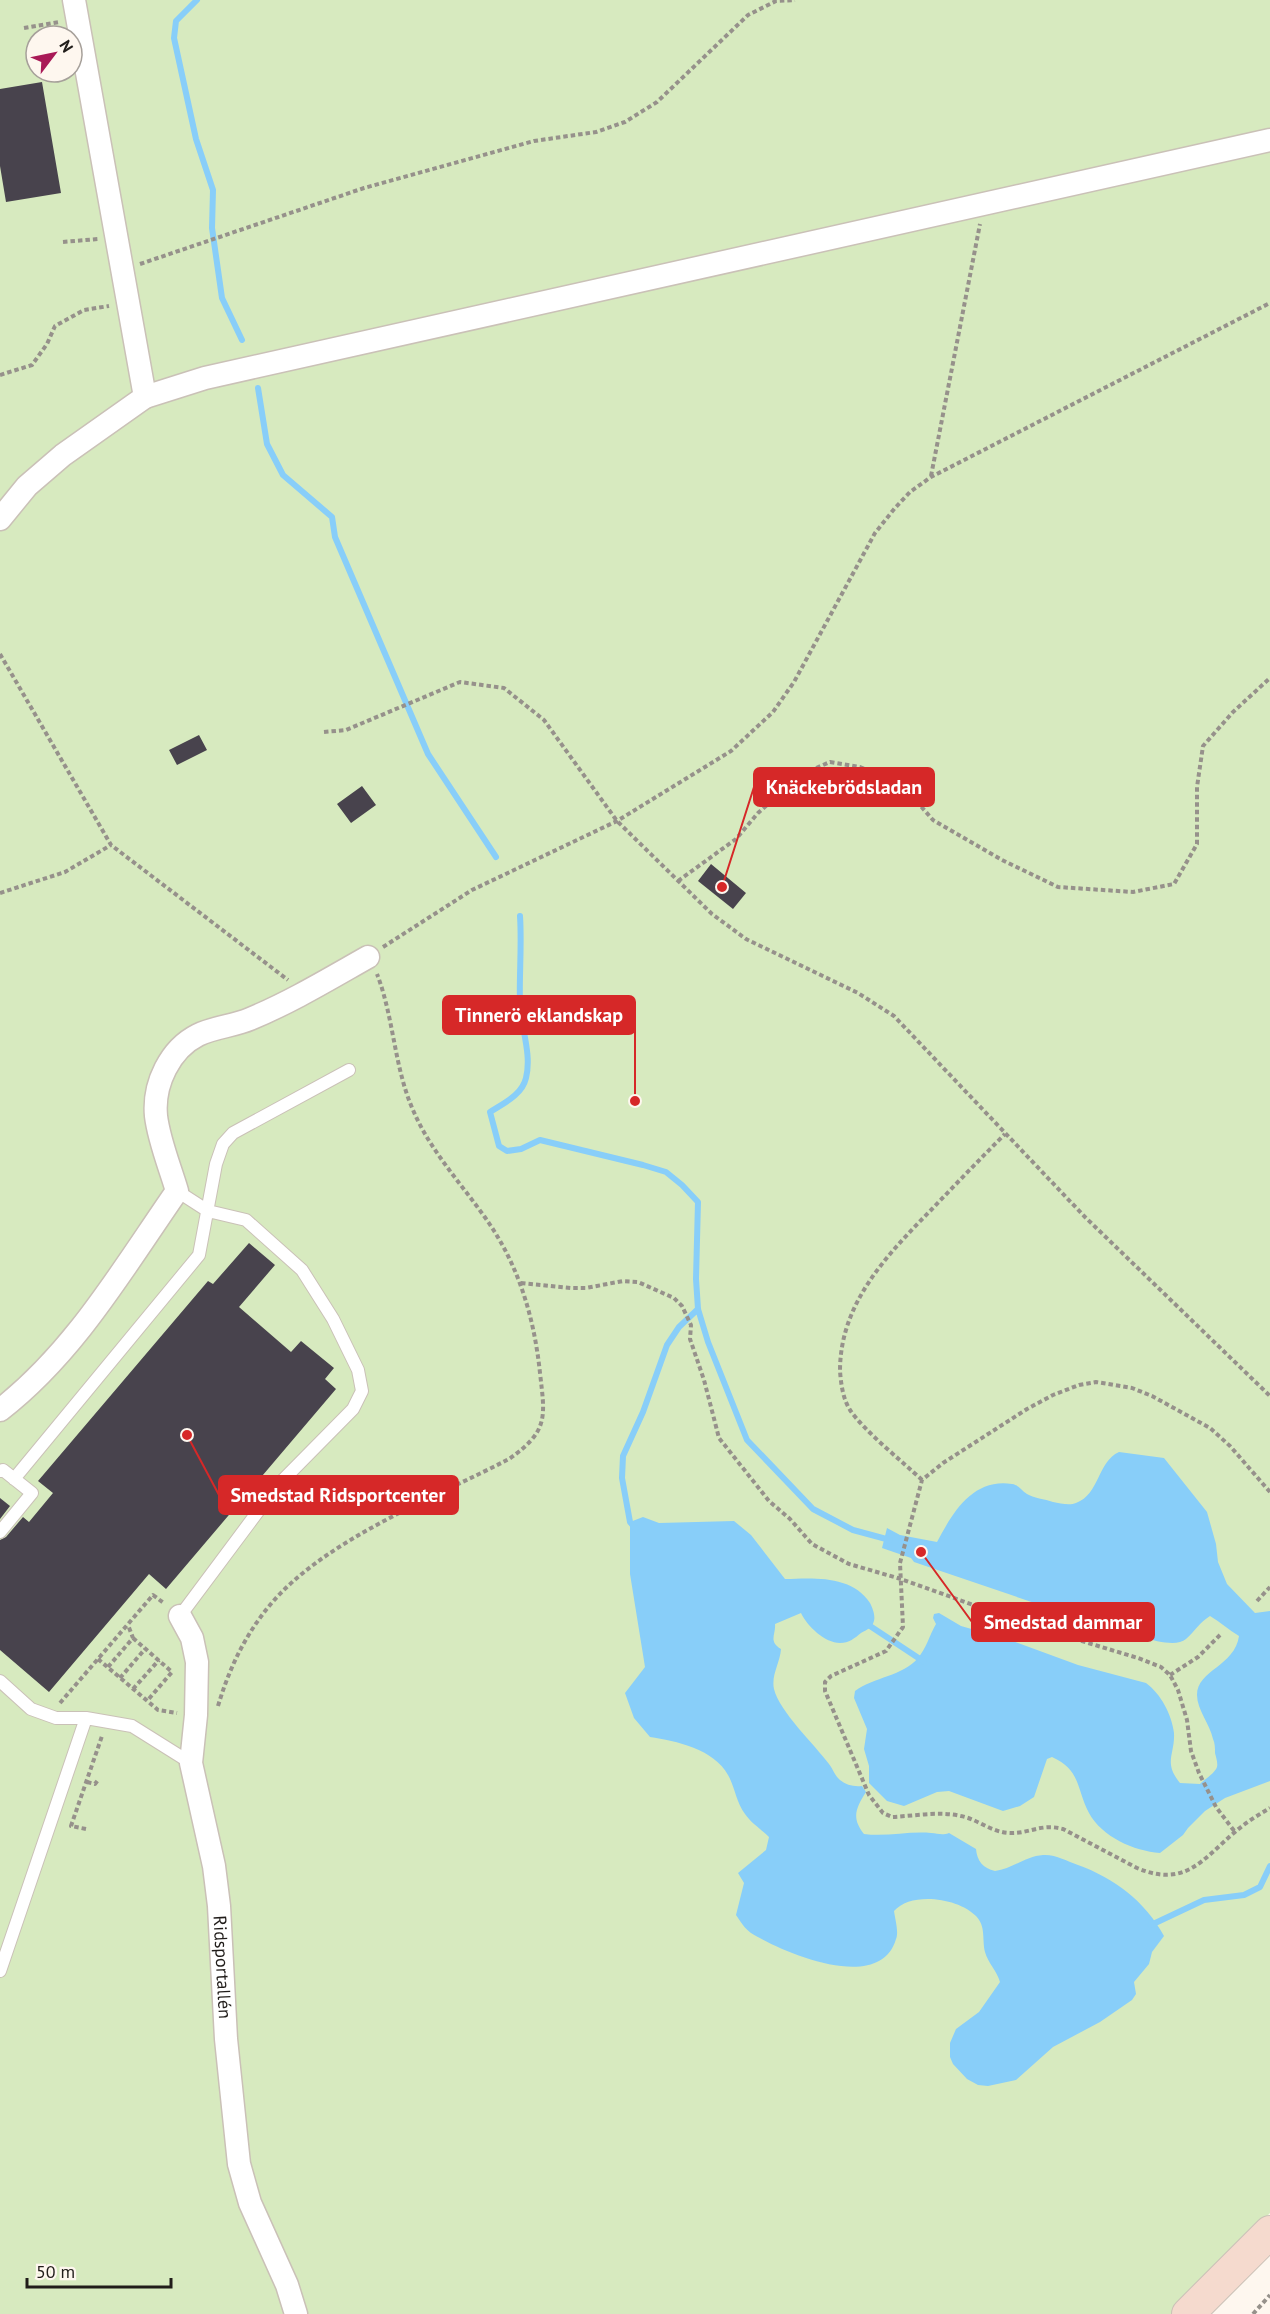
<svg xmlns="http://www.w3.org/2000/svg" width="1270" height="2314" font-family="'PT Sans',sans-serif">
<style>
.green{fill:#d7eabf;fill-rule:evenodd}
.water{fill:#88cef9}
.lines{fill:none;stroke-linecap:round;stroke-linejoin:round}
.stream{stroke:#88cef9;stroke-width:6}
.building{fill:#48434d}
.service-casing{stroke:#cac1b7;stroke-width:14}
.minor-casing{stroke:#cac1b7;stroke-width:25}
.secondary-casing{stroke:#cac1b7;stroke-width:34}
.path{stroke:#96918b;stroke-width:4;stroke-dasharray:4.5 3;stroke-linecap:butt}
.service{stroke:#fff;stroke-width:12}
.minor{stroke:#fff;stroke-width:22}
.secondary{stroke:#f5dace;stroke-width:32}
.labels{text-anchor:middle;stroke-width:6;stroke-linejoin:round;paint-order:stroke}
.street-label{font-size:18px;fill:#211d1a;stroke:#fef7ef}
.leader{fill:none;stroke:#d62828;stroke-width:2}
.callout-dot{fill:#d62828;stroke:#fef7ef;stroke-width:2}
.callout{fill:#d62828;stroke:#d62828;stroke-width:2}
.callout-label{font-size:20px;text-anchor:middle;font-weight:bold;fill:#fff}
</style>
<rect width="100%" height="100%" fill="#fef7ef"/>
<path class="green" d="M0 0H1270V2213L1171 2314H0ZM36 36H72V72H36Z"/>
<path class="water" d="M1119 1452 1164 1458 1207 1512 1216 1544 1218 1562 1227 1584 1255 1613 1270 1611V1781L1225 1798 1205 1811 1188 1828 1183 1835 1160 1853C1134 1851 1102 1837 1089 1813 1076 1788 1081 1770 1052 1757L1047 1759 1034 1797 1020 1806 1003 1811 949 1791 937 1792 904 1806 887 1801 869 1783V1766L864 1749 867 1729 854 1698 855 1691C874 1677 903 1676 918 1658 926 1649 930 1634 936 1624L933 1618 934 1614 939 1613 961 1626 1010 1640 1078 1665 1146 1683C1161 1694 1172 1715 1174 1733 1175 1755 1163 1762 1180 1783L1200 1784C1205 1779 1215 1773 1217 1767 1218 1763 1216 1757 1215 1753 1215 1748 1215 1743 1213 1739 1210 1724 1197 1710 1197 1695 1197 1670 1235 1666 1239 1636 1229 1630 1220 1622 1210 1616 1200 1622 1195 1631 1186 1639 1172 1651 1132 1632 1114 1630L914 1562 911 1558 882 1548 887 1528 900 1535 937 1542C953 1512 973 1478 1012 1484 1019 1485 1021 1490 1027 1494 1033 1498 1045 1499 1053 1502 1060 1503 1069 1506 1076 1503 1100 1494 1097 1462 1119 1452Z
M643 1517 659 1523 734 1521 751 1535 785 1579C814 1578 852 1575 870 1603 873 1609 877 1619 872 1625 870 1629 864 1631 861 1633 855 1638 849 1643 840 1643 825 1643 807 1626 801 1613L775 1624C776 1635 768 1641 781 1649 780 1663 771 1675 774 1689 779 1711 815 1745 829 1764 833 1769 835 1776 840 1780 846 1785 854 1787 862 1786L866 1792C856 1808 851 1818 864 1834 886 1837 909 1831 931 1833 938 1833 941 1836 949 1833L976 1849C977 1861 983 1868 995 1871 1012 1869 1026 1856 1043 1855 1055 1854 1067 1861 1078 1865 1114 1878 1145 1901 1164 1936L1152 1952 1149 1964 1134 1982 1136 1994 1132 2000 1100 2022 1053 2047 1016 2080 988 2086 978 2085 967 2079 953 2064 950 2057V2043L956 2029 979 2012 1000 1982C997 1971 988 1963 985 1952 982 1939 986 1926 976 1916 959 1898 911 1891 894 1911 895 1919 899 1932 896 1939 880 1995 782 1952 751 1933 745 1929 740 1921 736 1915L744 1883 738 1873 766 1850 769 1837C761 1829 751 1823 745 1814 736 1802 735 1787 728 1775 714 1749 676 1741 650 1737L634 1718 625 1693 645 1667 630 1574V1522Z"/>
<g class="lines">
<path class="stream" d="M197 0 176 21 174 38 196 139 213 190 212 228 222 298 242 340
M258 388 267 444 283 475 332 517 335 537 428 754 496 857
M520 916C522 946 519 975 520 1004 521 1028 532 1054 526 1078 522 1095 504 1103 490 1112L499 1146 507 1151 521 1149 540 1140 643 1165 666 1172 682 1185 698 1202 696 1279 698 1309 708 1342 747 1440 813 1509 853 1530 890 1540
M636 1529 630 1522 622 1478 623 1456 643 1412 667 1345 679 1327 698 1309
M867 1624 923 1661
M1151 1925 1204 1900 1244 1895 1260 1887 1270 1866"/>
</g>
<path class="building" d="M42 82 61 193 6 202 0 166V89Z
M199 735 207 750 177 765 169 750Z
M362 786 376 805 351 823 337 804Z
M711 864 746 893 733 909 698 881Z
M249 1243 275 1265 239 1307 291 1352 301 1341 334 1368 325 1379 336 1389 166 1589 149 1574 49 1692 0 1650V1540L6 1537 23 1517 29 1522 53 1493 38 1481 208 1281 213 1284Z
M0 1498 10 1506 0 1519Z"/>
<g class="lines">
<g class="service-casing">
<path id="service" d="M177 1191 208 1211 246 1220 302 1270 333 1319 358 1370 362 1391 353 1409 277 1486 180 1616
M0 1471 3 1470 32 1493 0 1532
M14 1479 199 1255 216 1164 223 1144 233 1133 349 1070
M0 1681 31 1709 56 1718H86L132 1726 191 1763
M0 1971 86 1718"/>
</g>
<g class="minor-casing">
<g id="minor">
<path d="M145 397 205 378 1270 140"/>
<path d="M0 519 27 486 63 455 145 397 74 0"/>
<path d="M0 1410C75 1352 124 1267 177 1191 170 1167 159 1141 156 1116 153 1084 170 1049 198 1035 214 1027 234 1026 250 1019 291 1002 329 979 368 957"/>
<path id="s1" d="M180 1616 192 1638 197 1662 196 1715 191 1763 214 1866 219 1906 226 2039 239 2164 250 2203 287 2285 296 2314"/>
</g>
</g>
<g class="secondary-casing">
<path id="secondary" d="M1188 2314 1270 2232"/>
</g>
<path class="path" d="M24 28 59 22
M63 242 98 239
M140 264 364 188 534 141 596 132 625 122 657 102 748 15 776 1 795 0
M0 375 32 365 47 344 55 326 84 310 109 306
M931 476 980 224
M0 654 111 845 288 980
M324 732 346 730 460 682 504 688 544 720 617 821 712 914 746 939 858 993 894 1016 1085 1217 1270 1396
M678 881 736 839 758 813 800 775 830 762 860 767 904 787 933 820 1002 860 1058 887 1133 892 1174 884 1197 844V787L1203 746 1233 712 1270 678
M0 893 65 872 111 845
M383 947 472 890 617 821 731 751 773 712 794 682 875 533 895 508 910 492 931 477 1270 303
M521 1283 571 1288H586L623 1281 638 1282 674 1298 682 1306 691 1325 690 1339 704 1380 719 1438 769 1501 790 1519 812 1544 849 1564 901 1579 1032 1626 1138 1658 1161 1667 1170 1675 1178 1690 1187 1720 1191 1751 1199 1773 1216 1807 1235 1832
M922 1480C902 1461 865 1432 850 1410 843 1399 841 1384 840 1371 840 1303 887 1255 932 1209 956 1184 980 1159 1005 1134
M1270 1492 1230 1446 1210 1428 1152 1396 1132 1388 1096 1382 1079 1385 1053 1395 1027 1409 943 1463 922 1480 900 1563 903 1627 886 1651 831 1676 825 1682V1691L869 1795 883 1813 892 1817C914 1816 939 1811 961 1816 977 1819 991 1832 1009 1833 1029 1834 1041 1823 1063 1829L1137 1868C1185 1888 1202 1860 1235 1832 1245 1823 1258 1815 1270 1808
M1257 1601 1270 1587
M133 1638 172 1672 147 1701
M98 1659 158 1710 177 1713
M108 1667 133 1638 128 1625
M1170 1675 1198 1657 1220 1635
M120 1678 145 1649
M133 1689 159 1660
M60 1703 153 1595 165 1604
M218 1706C229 1669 245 1635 270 1605 324 1540 434 1498 509 1459 549 1431 545 1417 540 1373 534 1316 518 1263 484 1216 459 1181 430 1150 413 1110 394 1067 394 1018 377 974
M87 1782 95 1784 98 1780
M86 1829 71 1826 102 1736
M1253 2314 1270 2295"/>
<use href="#service" class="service"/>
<use href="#minor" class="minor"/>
<use href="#secondary" class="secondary"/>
</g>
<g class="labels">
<g class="street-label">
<text dy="6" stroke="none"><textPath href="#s1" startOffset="358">Ridsportallén</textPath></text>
</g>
</g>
<path class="leader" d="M722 887L754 787M635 1101L635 1015M187 1435L219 1495M921 1552L972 1622"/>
<g class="callout-dot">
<circle cx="722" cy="887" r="6"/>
<circle cx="635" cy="1101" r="6"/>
<circle cx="187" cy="1435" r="6"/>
<circle cx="921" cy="1552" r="6"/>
</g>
<g class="callout">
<rect x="754" y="768" width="180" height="38" rx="6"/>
<rect x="443" y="996" width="192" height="38" rx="6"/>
<rect x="219" y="1476" width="239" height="38" rx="6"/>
<rect x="972" y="1603" width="182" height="38" rx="6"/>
</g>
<g class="callout-label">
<text x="844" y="794">Knäckebrödsladan</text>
<text x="539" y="1022">Tinnerö eklandskap</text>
<text x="338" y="1502">Smedstad Ridsportcenter</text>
<text x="1063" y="1629">Smedstad dammar</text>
</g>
<g transform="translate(54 54) rotate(58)"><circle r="28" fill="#fef7ef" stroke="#a6a09a" stroke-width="1.5"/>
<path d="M0-4.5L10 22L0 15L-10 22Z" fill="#a91a57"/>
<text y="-9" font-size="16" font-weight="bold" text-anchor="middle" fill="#211d1a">N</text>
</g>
<path d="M27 2278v9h144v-9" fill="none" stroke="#211d1a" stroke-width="3"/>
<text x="36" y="2278" font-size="18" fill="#211d1a" stroke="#fef7ef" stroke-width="4.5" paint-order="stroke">50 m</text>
</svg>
